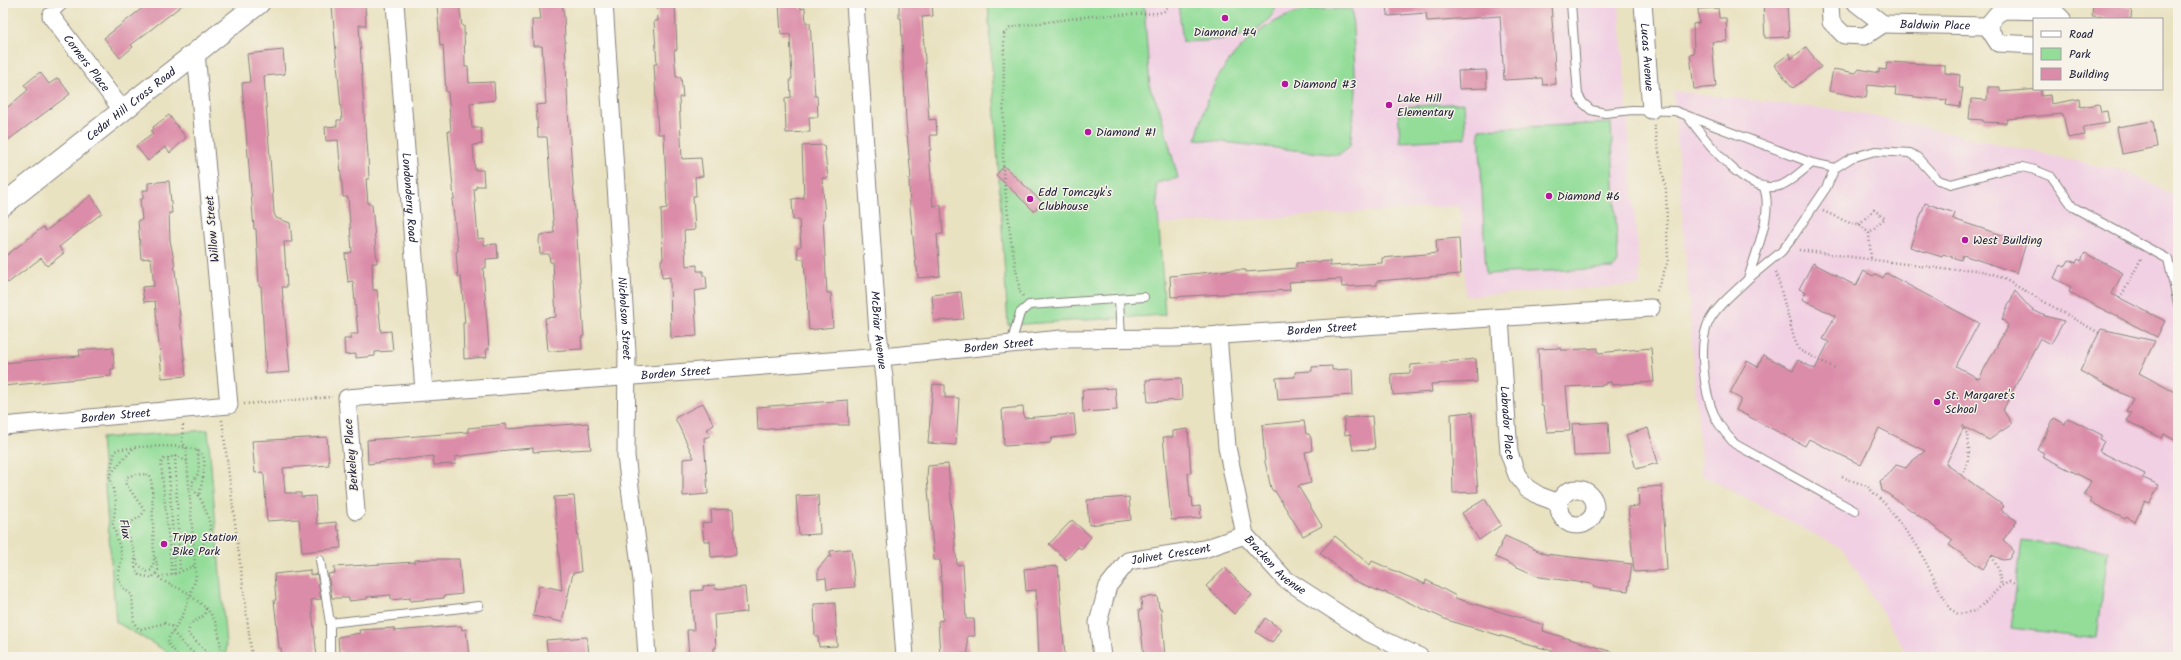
<svg xmlns="http://www.w3.org/2000/svg" width="2181" height="660" font-family="Kalam,sans-serif">
<style>
.built{fill:#f1d0e3}
.green{fill:#93dd99;stroke:#5a806a}
.building{fill:#db8ca8}
.lines{fill:none;stroke-linecap:round;stroke-linejoin:round}
.service-casing{stroke:#86827e;stroke-width:10}
.minor-casing{stroke:#86827e;stroke-width:19}
.tertiary-casing{stroke:#86827e;stroke-width:23}
.path{stroke:#86827e;stroke-width:2.5;stroke-dasharray:1 3;stroke-linecap:butt}
.service{stroke:#fff;stroke-width:8}
.minor{stroke:#fff;stroke-width:17}
.tertiary{stroke:#fff;stroke-width:21}
.poi-dot{fill:#b5179e;stroke:#f7f3e8;stroke-width:1.5}
.labels{text-anchor:middle;stroke-width:3;stroke-linejoin:round;paint-order:stroke}
.street-label{font-size:12px;fill:#22223b;stroke:#f7f3e8}
.poi-label{font-size:12px;fill:#22223b;stroke:#f7f3e8;text-anchor:start}
</style>
<rect width="100%" height="100%" fill="#f7f3e8"/>
<filter id="ink" filterUnits="userSpaceOnUse"><feTurbulence type="fractalNoise" baseFrequency=".025" numOctaves="2"/><feDisplacementMap in="SourceGraphic" scale="8" xChannelSelector="R" yChannelSelector="G"/><feConvolveMatrix kernelMatrix="1 2 1 2 8 2 1 2 1" color-interpolation-filters="sRGB"/></filter>
<filter id="wash" filterUnits="userSpaceOnUse"><feTurbulence type="fractalNoise" baseFrequency=".012" numOctaves="4" result="noise"/><feDisplacementMap in="SourceGraphic" scale="16" xChannelSelector="R" yChannelSelector="G"/><feGaussianBlur stdDeviation="0.9" result="paint"/><feColorMatrix in="noise" values="0 0 0 0 0 0 0 0 0 0 0 0 0 0 0 0 0 1.4 0 .05"/><feComposite in="paint" operator="in"/></filter>
<g filter="url(#wash)">
<rect width="100%" height="100%" fill="#e9e2c1"/>
<path class="built" d="M1144 3H1619L1640 285 1466 296 1460 206 1159 225Z
M1673 91 1853 112 2128 172 2178 198V657H1909L1844 550 1702 475Z"/>
<path class="green" d="M988 3H1164L1144 5 1150 88 1159 107 1178 178 1156 183 1165 315 1008 325Z
M1178 3H1278C1264 42 1217 40 1183 42Z
M1352 9 1356 92 1350 146 1338 155 1196 139C1202 118 1207 95 1219 76 1235 49 1264 23 1295 13 1312 7 1334 10 1352 9Z
M1464 103 1466 138 1400 142 1398 107Z
M1611 123 1618 262 1613 268 1486 274 1479 129Z
M208 430 227 657H176L116 622 101 438Z
M2022 540 2108 551 2097 638 2011 628Z"/>
<g id="blocks">
<path class="building" d="M149 3H185L131 45 133 47 120 58 104 38Z
M351 3H365L366 25H359L365 129H366L368 155 369 179H366L368 204H372L377 263H372L373 290H377L381 332 391 331 393 351 375 352V356L356 358V354L345 355 344 339H351L350 334H358L353 281 348 282 345 254 352 252 348 197H343L338 140 326 141 325 127 337 126V120H342L332 6Z
M437 3H459L462 26H464L465 67H468L469 83 494 82 495 100 470 103 472 128H481L482 144 473 145 475 170H483L484 186H476V189H474L478 239 484 238V245L497 244 498 258 486 259V268H483L489 349H486L487 357 464 359 463 323H465L461 277H458L456 252 458 251 452 200 454 199 448 131H451L448 92H446L443 45 440 46Z
M539 3H562L564 16 568 112 584 337H581L582 349 548 351 545 318 556 317 553 262H550L549 254H540L539 241 540 235 554 233 547 137H538L536 105 546 104 542 46H533L532 20H541Z
M657 3H675L677 50H674L676 77H681L683 97H679L682 159 701 158 703 176 695 177 696 196H693L695 230 684 231 686 266 697 265V271H703V276H706L707 289 694 291 697 336 671 338 670 277 662 278 661 260 663 259 661 209 667 208 664 134H658L654 64H657L654 21H658Z
M779 3H800L801 9 805 8 806 23H810L815 96H817L818 117H809L810 132 786 133 785 98 791 97 790 79H792L790 34 781 35Z
M899 3H932L933 16 922 17 929 120 936 119 937 135H930L931 150H929L933 206 941 205 943 234H937L940 276 918 278 917 267H916L910 207 909 179H911L906 121 901 18H899Z
M1387 3H1551L1556 84 1543 85 1542 78 1504 80 1500 16 1427 21 1426 13 1388 16Z
M1763 3H1787L1789 37 1765 38Z
M2093 3 2124 4V7H2132L2131 19H2104V17L2092 16Z
M1718 8 1719 18H1726L1727 41 1712 42 1716 87 1694 89 1690 54 1694 53 1693 24 1699 23 1698 9Z
M1806 47 1821 67 1793 88 1774 65 1790 53 1791 59Z
M283 50 285 74 264 76 274 213 276 218 290 223 292 242H284L287 287H282L290 372 266 374 261 286H259L256 229H254L242 83 250 82 247 54Z
M1887 62 1945 65V73L1960 75 1959 88H1963L1960 107 1946 105 1947 100 1895 95 1896 88 1868 85 1866 98 1829 91 1833 69 1856 73 1859 69 1879 73V69L1886 70Z
M1486 70 1487 88 1459 89 1458 71Z
M40 72 49 84 58 78 70 94 3 144V111L28 90 24 85Z
M1988 87H2000V92L2041 89V96L2050 95 2051 104 2079 99 2080 107 2099 104 2101 112 2107 111 2109 123 2083 127 2085 135 2068 138 2063 114 2007 119 2006 123 1983 122V120L1969 119 1971 99 1987 100Z
M169 115 186 138 170 153 165 147 148 161 136 146 153 134 151 131 154 129 153 127Z
M2153 121 2157 147 2122 154 2117 127Z
M824 145 828 178H822L825 218H823L827 293H831L833 327 809 330 804 259H798L797 247 801 246 799 220H793L792 199 804 198 802 146Z
M1004 166 1042 202 1034 211 996 175Z
M169 181 172 213H169L170 240 174 260 186 376 162 378 155 301 144 302 142 287 154 286 151 258 141 259 138 220H142L140 199H143V190H148V183Z
M91 195 102 213 59 247 64 253 47 266 41 258 8 283 3 277V258L43 227 46 231Z
M1925 203 1955 213 1953 219 2026 243 2017 273 1963 255 1961 260 1943 254 1942 257 1910 247Z
M1459 238 1461 274 1377 281V285L1342 287 1341 279 1289 282 1290 290 1171 297 1170 276 1233 270H1246V272L1296 268V263L1330 261V266L1382 263V258L1437 253 1436 240Z
M2085 253 2123 273 2112 294 2165 321 2157 337 2069 292 2071 287 2054 278 2060 265 2065 267 2069 260 2076 263 2078 259 2081 261Z
M1813 263 1856 286 1864 271 1873 276 1875 274 1883 278 1886 273 1979 323 1956 366 1979 379 2008 325 2002 319 2015 291 2031 309 2045 316 2064 321 2051 344 2040 338 2003 410 2012 424 1989 440 1964 427 1946 464 2004 506 2001 510 2017 521 2003 540 2012 548 2013 552 2009 559 2003 560 1992 555 1983 569 1949 545 1953 540 1888 494 1882 491 1880 481 1887 476 1896 465 1906 468 1911 462 1925 451 1879 428 1861 465 1809 439 1805 446 1736 410 1741 399 1730 393 1747 361 1758 367 1763 355 1793 370 1798 360 1815 369 1829 342 1823 339 1835 316 1802 299 1806 292 1799 289Z
M961 292 964 319 934 321 932 295Z
M2101 329 2155 341 2139 373 2178 394V442L2164 434 2162 438 2127 421 2131 413 2126 411 2133 399 2080 371Z
M113 347 114 369H111V376L3 386V363L80 356 79 350Z
M1561 348V350H1567L1598 348V353L1651 348 1654 382 1612 385 1611 382 1605 383V385L1566 387 1570 431 1547 432 1543 406H1541L1538 349Z
M1476 359 1477 382 1431 384 1432 392 1393 395 1391 374 1410 373 1411 365Z
M1332 366V370L1352 369 1353 395 1278 400 1276 378 1295 377V372L1312 371V367Z
M1181 378 1182 400 1148 402 1146 380Z
M933 384 945 385V398H959L956 445 928 443Z
M1115 388 1117 410 1083 412 1082 390Z
M848 400 849 425H815L758 430 757 407Z
M703 403 714 425 707 429 710 436 704 438 708 494 683 496V459L694 458 675 418Z
M1023 407 1024 418 1074 414 1076 435 1052 438 1050 443 1004 446 1002 409Z
M1472 412 1478 492 1453 493 1451 414Z
M1372 416 1375 449 1353 450 1350 434 1345 435 1344 418Z
M2054 418 2065 424 2068 418 2102 435 2100 439 2104 441 2099 451 2145 474 2143 478 2159 485 2150 503 2145 501 2135 522 2126 517 2125 519 2090 502 2092 499 2084 495 2091 481 2042 456 2044 453 2038 450Z
M1304 421 1306 434H1309L1311 438 1312 451 1305 452 1311 483 1298 486 1322 526 1303 536 1275 491H1273L1271 488 1265 462 1262 425Z
M1608 422 1610 455 1574 456 1572 424Z
M588 423 591 449 533 452V448L508 450 455 457 456 464 434 465 433 456 368 464 367 440 468 432V428L506 424V429Z
M1648 428 1658 463 1636 469 1626 435Z
M1188 429 1191 473H1188L1190 497H1192L1193 507 1200 506 1201 518 1171 520 1163 437H1173V431Z
M327 437 329 465 283 468 285 493H301V497L315 496 317 524 336 522 337 530H339L341 548 302 552 299 519 267 521 264 475 262 472 255 473 252 441Z
M948 464 957 565 963 564 966 619H974L975 636H967L968 654H958V657H940L938 621 943 620 940 560H934L927 477 928 466Z
M1662 486 1667 570 1634 572 1628 507 1639 506 1638 488Z
M818 495 820 534 799 535 796 496Z
M574 496 581 572 573 573 562 622 533 616 539 585 562 590 554 497Z
M1129 497 1131 520 1089 525 1087 500Z
M1485 499 1501 525 1479 540 1462 513Z
M729 509 733 510 736 555 711 557 710 541H704L702 523 712 522 711 510Z
M1072 520 1091 537 1081 549 1078 547 1066 560 1049 544Z
M1335 536 1370 565 1372 561 1425 584 1426 580 1456 596 1455 598 1544 625 1543 631 1619 654 1618 657H1550L1552 651 1447 620 1397 597 1384 592 1383 593 1353 580 1320 553Z
M1505 536 1545 554 1632 564 1628 591 1593 587V584L1540 577 1524 570 1495 557Z
M851 549 855 587 827 589 826 578 818 579V569L828 557H831L830 551Z
M433 559H459L462 594 444 596V598L410 601V598L391 600V595L367 597V599L349 601V598H332L328 574 335 573 334 567 415 562V560Z
M1058 566 1065 657H1039L1036 590 1026 591 1024 569Z
M1225 568 1252 595 1234 614 1206 586Z
M310 570V575L317 574 321 599 311 600 317 657H282L281 648H279L274 600H276L274 574Z
M715 585V589L745 587 747 612 714 615 716 648H714V657H689L687 630H694L691 591 703 590V586Z
M1157 596 1159 608H1161L1165 657H1144L1139 610H1142L1141 598Z
M835 603 837 646 819 647 818 636H815L814 604Z
M1265 618 1281 629 1272 643 1256 632Z
M456 626H461L462 630 466 629 469 657H344L341 651H339L338 637 360 633 359 630 394 628V631Z
M587 637 589 655 548 657 546 640Z"/>
</g>
</g>
<g filter="url(#ink)">
<use href="#blocks" fill-opacity="0" stroke="#86827e" stroke-width="1"/>
<g class="lines">
<g class="service-casing">
<path id="service" d="M1571 3 1578 95 1583 103 1591 110 1605 113 1632 110 1675 111 1812 163C1803 170 1793 180 1782 185 1747 199 1706 140 1688 117
M51 16 65 3
M1812 163 1835 168
M1763 186C1775 209 1755 254 1748 279L1781 252 1790 241 1826 188 1835 168 1851 158 1875 151 1910 153 1917 157 1938 180 1951 184 2006 169 2022 167 2035 170 2052 177 2073 207 2168 259 2178 304
M1748 279C1736 291 1721 302 1712 316 1696 339 1704 393 1715 417 1720 428 1727 435 1735 444L1855 511
M1119 299 1121 338
M1011 344 1020 313 1029 305 1144 297
M320 560 330 623V657
M330 623 479 606"/>
</g>
<g class="minor-casing">
<g id="minor">
<path id="s1" d="M395 3 424 391"/>
<path id="s2" d="M604 3 627 352 626 456 642 581 647 657"/>
<path id="s3" d="M855 3 878 333 884 377 905 657"/>
<path id="s4" d="M1643 3 1651 110"/>
<path d="M1830 3 1831 22 1844 35 1865 36 1883 24 1856 3"/>
<path id="s5" d="M51 16 123 111"/>
<path id="s6" d="M1883 24 1987 26"/>
<path d="M1987 26 1997 14 2004 10 2054 11 2062 19"/>
<path d="M1987 26 1998 43 2034 45"/>
<path id="s7" d="M1500 318 1509 453 1517 475 1527 488 1540 496 1559 503"/>
<path id="s8" d="M1218 335 1227 447 1245 535 1285 579 1369 633 1420 657"/>
<path id="s9" d="M3 426 229 405 196 53"/>
<circle cx="1577" cy="507" r="18"/>
<path id="s10" d="M356 511 347 398 882 357 1061 339 1175 338 1651 308"/>
<path id="s11" d="M1102 657 1098 623 1108 586 1128 561 1204 549 1245 535"/>
</g>
</g>
<g class="tertiary-casing">
<g id="tertiary">
<path id="s12" d="M3 205 259 3"/>
</g>
</g>
<path class="path" d="M1654 125 1666 190 1668 261 1656 293
M1823 211 1850 223 1859 224 1869 233 1871 259
M1859 224 1874 210 1885 218 1869 233
M1799 250 1951 270C1969 268 1982 270 1999 276L2099 333
M1776 272 1794 338 1799 350 1835 368
M1023 296 1020 292 1011 240 1003 171 1004 34 1011 27 1091 16 1159 13 1164 11 1168 7V3
M2120 299 2142 257
M244 404 332 397
M222 420 252 657
M175 456 180 571
M168 457 175 574
M110 474 115 451 119 449 133 448
M146 474 150 476 152 485 154 561 152 570 146 572 138 564 126 528C130 519 142 520 144 510L126 484 127 477 133 475Z
M1962 476C1970 458 1972 443 1963 425
M1842 477 1867 486 1885 504 1918 547 1949 608 1958 614 1976 611 2001 586 2009 582 2016 584
M194 552C218 535 210 519 200 498 198 494 194 492 193 488 191 480 195 480 198 474 200 468 198 456 197 450
M1992 556 1999 571 2001 586
M135 559V567L139 575 152 578 158 570 155 555
M156 574 159 577 178 573 195 565
M172 574 161 463 164 459 175 456 187 461
M159 577 163 581 191 594
M191 596 206 608C206 618 197 619 190 624L188 634 207 652 206 657
M206 608C221 625 218 637 223 657
M176 628 165 623 141 629 138 628 134 623 132 595 123 588 118 578 122 556 113 524 116 502 110 477C115 466 126 458 134 447 147 447 198 442 203 456 207 468 201 484 199 496
M173 632 183 644 198 657
M180 657 168 644V639L183 615 196 578 186 447 182 442 183 424"/>
<use href="#service" class="service"/>
<use href="#minor" class="minor"/>
<use href="#tertiary" class="tertiary"/>
</g>
</g>
<g class="poi-dot">
<circle cx="1225" cy="18" r="4"/>
<circle cx="1285" cy="84" r="4"/>
<circle cx="1389" cy="105" r="4"/>
<circle cx="1088" cy="132" r="4"/>
<circle cx="1549" cy="196" r="4"/>
<circle cx="1030" cy="199" r="4"/>
<circle cx="1965" cy="240" r="4"/>
<circle cx="1937" cy="402" r="4"/>
<circle cx="164" cy="544" r="4"/>
</g>
<g class="labels">
<g class="street-label">
<text dy="4" stroke="none"><textPath href="#s6" startOffset="52">Baldwin Place</textPath></text>
<text dy="4" stroke="none"><textPath href="#s4" startOffset="54">Lucas Avenue</textPath></text>
<text dy="4" stroke="none"><textPath href="#s5" startOffset="59">Corners Place</textPath></text>
<text dy="4" stroke="none"><textPath href="#s12" startOffset="163">Cedar Hill Cross Road</textPath></text>
<text dy="4" stroke="none"><textPath href="#s1" startOffset="195">Londonderry Road</textPath></text>
<text transform="translate(212 229) rotate(-95)" y="4">Willow Street</text>
<text dy="4" stroke="none"><textPath href="#s2" startOffset="316">Nicholson Street</textPath></text>
<text dy="4" stroke="none"><textPath href="#s10" startOffset="1091">Borden Street</textPath></text>
<text dy="4" stroke="none"><textPath href="#s3" startOffset="328">McBriar Avenue</textPath></text>
<text dy="4" stroke="none"><textPath href="#s10" startOffset="767">Borden Street</textPath></text>
<text dy="4" stroke="none"><textPath href="#s10" startOffset="443">Borden Street</textPath></text>
<text dy="4" stroke="none"><textPath href="#s9" startOffset="113">Borden Street</textPath></text>
<text dy="4" stroke="none"><textPath href="#s7" startOffset="105">Labrador Place</textPath></text>
<text transform="translate(351 455) rotate(-95)" y="4">Berkeley Place</text>
<text transform="translate(125 529) rotate(79)" y="4">Flux</text>
<text dy="4" stroke="none"><textPath href="#s11" startOffset="148">Jolivet Crescent</textPath></text>
<text dy="4" stroke="none"><textPath href="#s8" startOffset="245">Bracken Avenue</textPath></text>
</g>
<g class="poi-label">
<text x="1225" y="36" text-anchor="middle">Diamond #4</text>
<text x="1293" y="88">Diamond #3</text>
<text x="1397" y="102">Lake Hill<tspan x="1397" dy="14">Elementary</tspan></text>
<text x="1096" y="136">Diamond #1</text>
<text x="1038" y="196">Edd Tomczyk's<tspan x="1038" dy="14">Clubhouse</tspan></text>
<text x="1557" y="200">Diamond #6</text>
<text x="1973" y="244">West Building</text>
<text x="1945" y="399">St. Margaret's<tspan x="1945" dy="14">School</tspan></text>
<text x="172" y="541">Tripp Station<tspan x="172" dy="14">Bike Park</tspan></text>
</g>
</g>
<rect width="2181" height="660" fill="none" stroke="#f7f3e8" stroke-width="16"/>
<rect x="2033" y="18" width="130" height="72" fill="#f7f3e8" stroke="#a29fa3"/>
<rect x="2041" y="31" width="20" height="6" fill="#ffffff" stroke="#a29fa3"/>
<text x="2069" y="38" font-size="12" fill="#22223b">Road</text>
<rect x="2041" y="48" width="20" height="12" fill="#93dd99" stroke="#a29fa3"/>
<text x="2069" y="58" font-size="12" fill="#22223b">Park</text>
<rect x="2041" y="68" width="20" height="12" fill="#db8ca8" stroke="#a29fa3"/>
<text x="2069" y="78" font-size="12" fill="#22223b">Building</text>
</svg>
